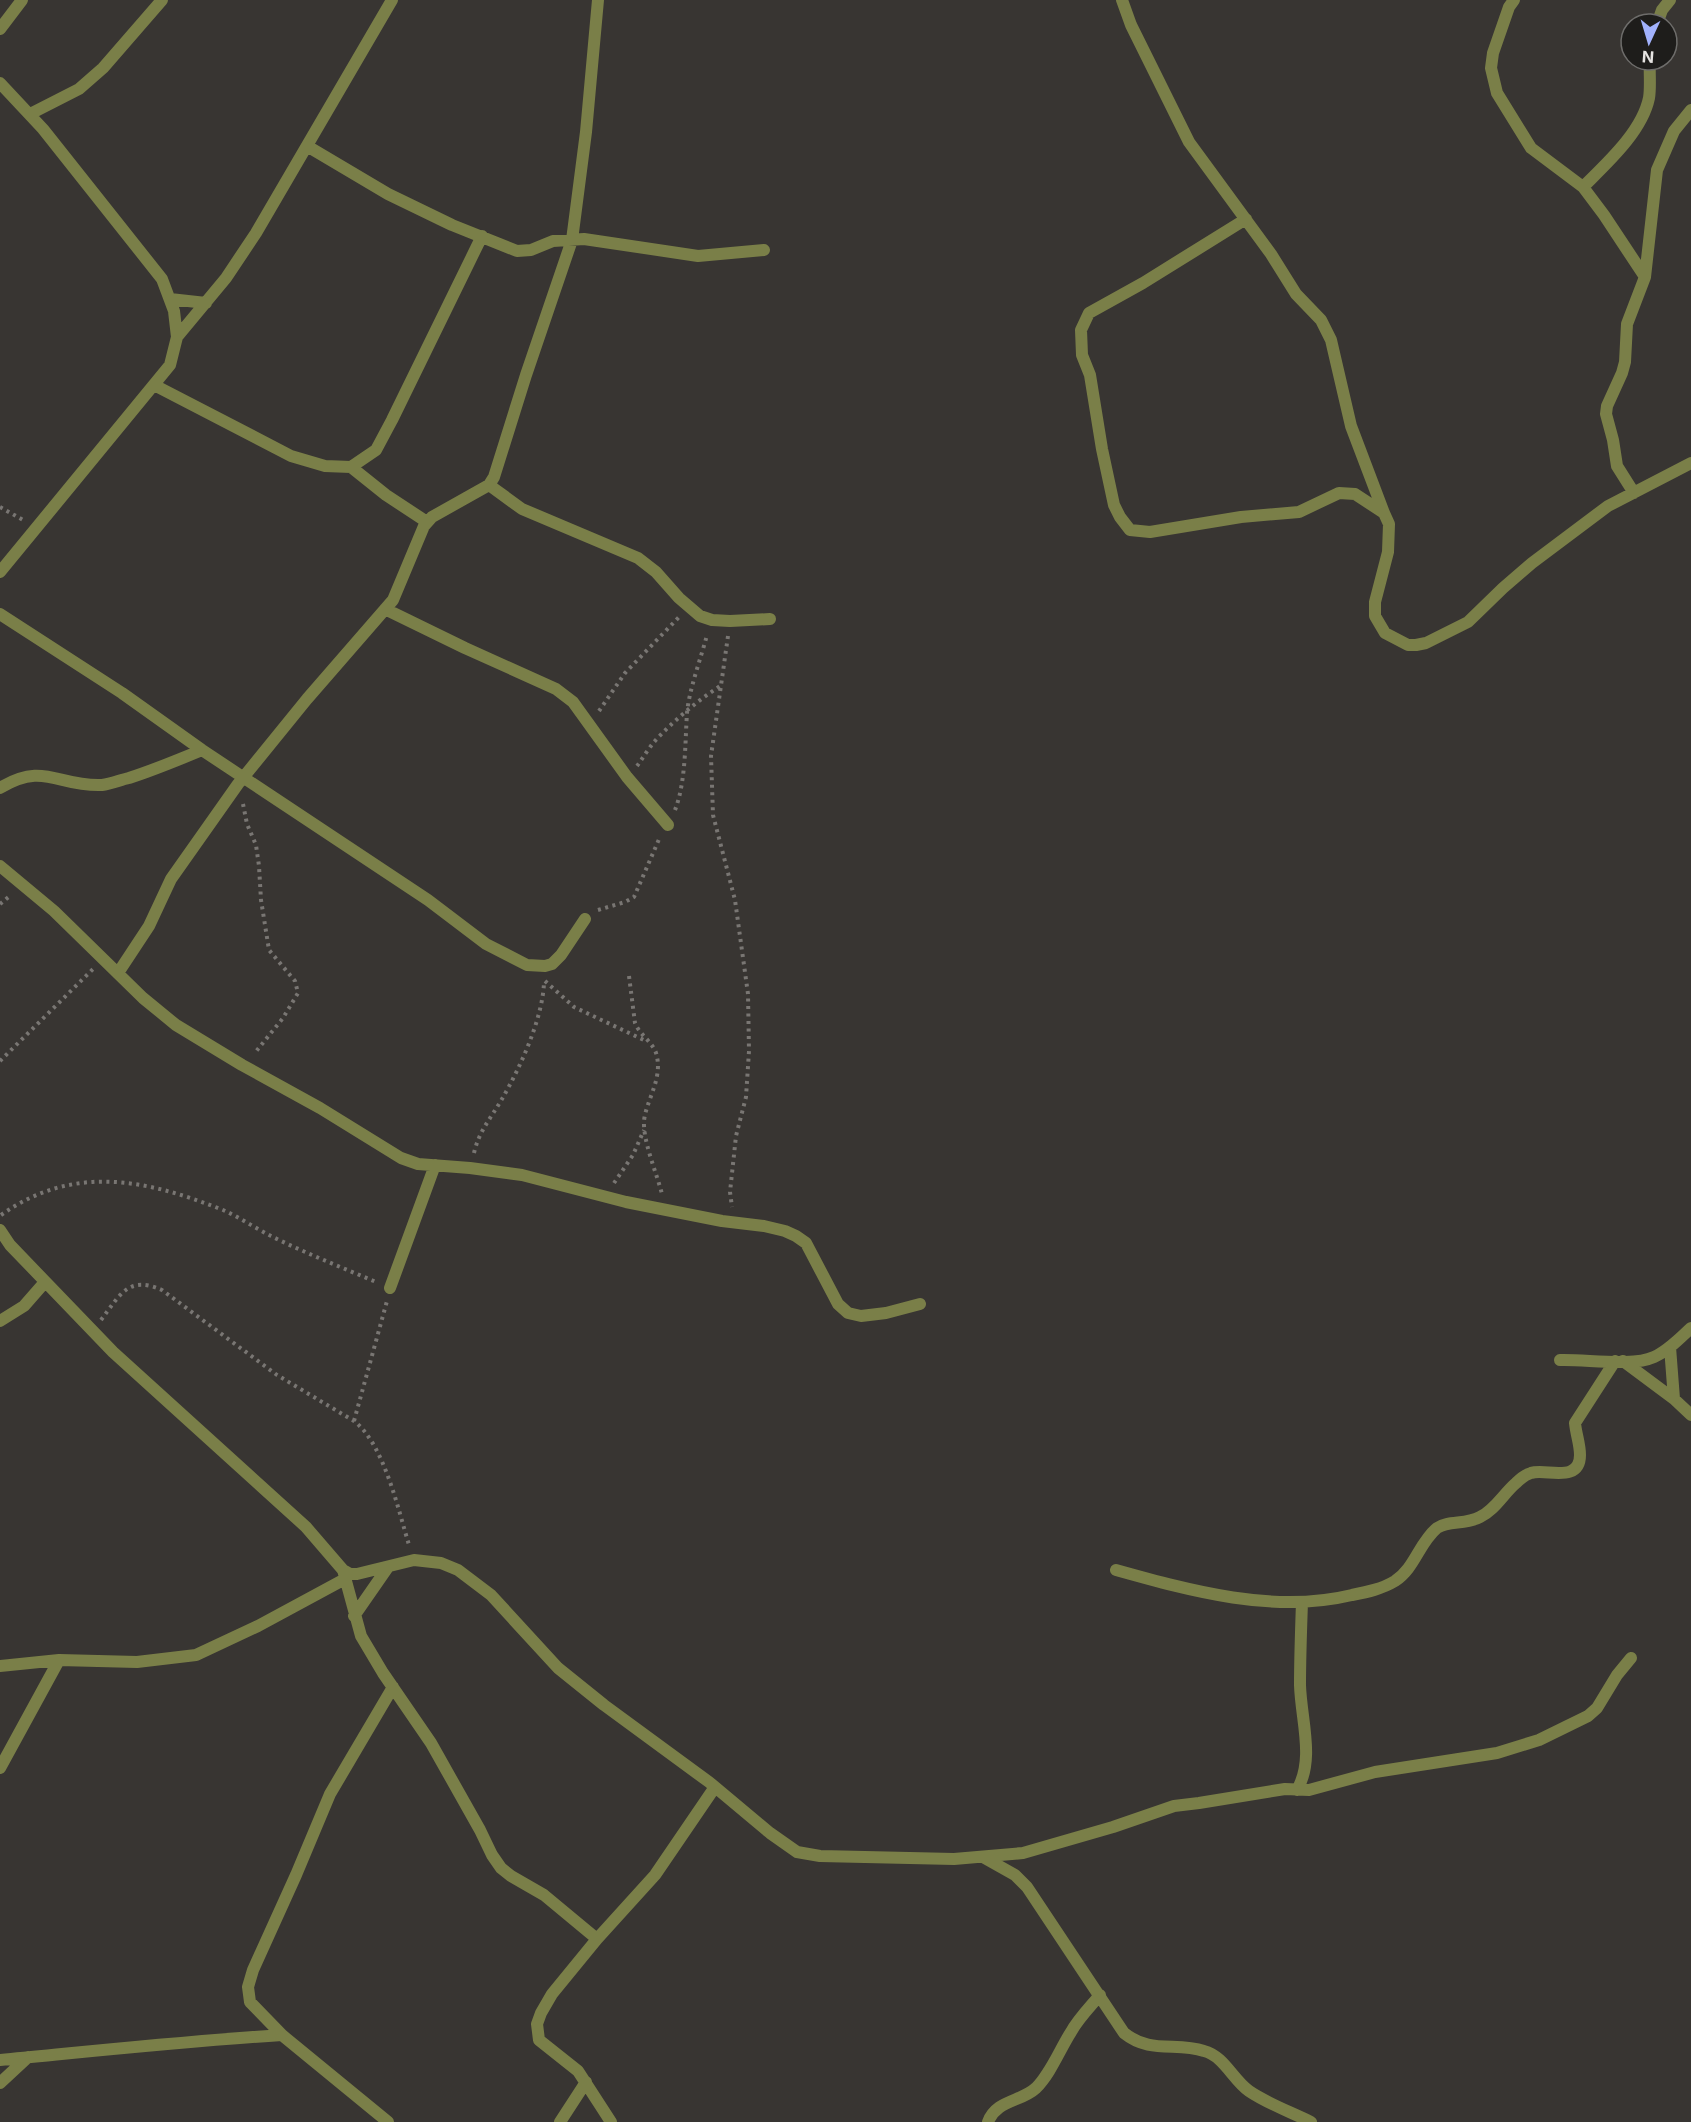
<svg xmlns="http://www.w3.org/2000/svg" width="1691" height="2122" font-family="Inter,sans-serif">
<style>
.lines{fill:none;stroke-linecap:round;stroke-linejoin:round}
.path{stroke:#797673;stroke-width:4;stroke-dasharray:3 4.5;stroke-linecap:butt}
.minor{stroke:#7a7f48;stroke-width:12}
</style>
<rect width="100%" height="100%" fill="#383532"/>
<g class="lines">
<path class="path" d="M0 507 23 520
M728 636 711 756 713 815 735 900 748 994 749 1051 746 1097 736 1136 730 1192 732 1207
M599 711 625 673 680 616
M637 766C643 758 648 749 654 742 673 721 696 702 720 686
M243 804 247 824 256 845 259 866 261 900 269 950 295 981 298 993 283 1018 254 1054
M675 810C686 782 685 742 687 713 689 690 701 658 707 635
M0 904 11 895
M598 910 625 902 634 897 660 837
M629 976 635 1023C640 1036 655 1043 657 1057 662 1080 646 1101 644 1121 643 1142 657 1174 662 1194
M545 981 574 1007 646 1041
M0 1061 93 969
M474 1153C479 1131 491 1118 502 1099 520 1068 543 1018 544 982
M614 1183 633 1155 644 1130
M1 1215C73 1164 145 1179 223 1210 239 1217 255 1228 271 1236 305 1253 341 1267 376 1282
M101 1320C120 1295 128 1275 162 1290L277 1375 354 1421C384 1444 398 1509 409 1545
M354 1421 387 1301"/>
<path class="minor" d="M1122 0 1131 25 1189 142 1271 254 1296 294 1321 320 1331 340 1351 426 1384 513
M1514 0 1509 7 1493 53 1491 68 1497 93 1531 148 1583 187 1604 215 1645 277
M1657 24 1662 10 1670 0
M0 29 22 0
M0 83 43 129 162 279 174 311 177 337 170 365 0 572
M30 114 79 89 103 68 162 0
M307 146 388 194 452 225 517 251 531 250 553 241 584 239 698 256 764 250
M1583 187C1606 164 1642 132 1649 98 1651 86 1649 72 1650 60
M1246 219 1143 283 1089 313 1081 330 1082 355 1090 375 1102 449 1114 505 1120 517 1130 530 1150 532 1241 517 1299 512 1339 493 1355 494 1384 513 1389 524 1388 552 1375 602V616L1385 633 1408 645H1416L1426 643 1468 622 1503 588 1532 563 1608 506 1691 463
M170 299 206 303
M177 337 226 278 256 233 392 0
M154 385 291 456 325 466 351 467 376 450 392 420 482 236
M351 467 386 495 427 522
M489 485 522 509 638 558 656 572 679 598 700 616 712 620 730 621 770 619
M1634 493 1617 466 1613 440 1606 414 1607 406 1622 373 1625 362 1627 324 1645 277 1657 170 1674 131 1691 110
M385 609 465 648 556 689 573 702 627 777 668 825
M0 614 122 693 202 750 428 900 486 944 527 965 545 966 552 964 561 955 585 919
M0 788C44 761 58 787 102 785 111 784 120 780 129 778 154 770 178 760 202 750
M0 866 54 911 143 998 176 1025 242 1065 320 1108 401 1158 418 1164 470 1168 522 1175 626 1202 722 1221 764 1226 785 1231 796 1236 806 1243 838 1304 848 1313 861 1316 886 1313 920 1304
M118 973 149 926 171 879 238 784 307 699 393 600 424 526 432 517 489 485 494 477 526 375 572 240 586 132 598 0
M0 1230 10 1245 113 1352 306 1527 343 1570 350 1574H357L414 1560 441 1563 458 1570 491 1595 558 1668 604 1705 709 1782 770 1833 797 1852 820 1856 954 1859 1023 1853 1113 1827 1174 1806 1199 1803 1285 1789 1309 1790 1375 1772 1497 1753 1539 1740 1588 1716 1597 1708 1617 1675 1631 1658
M390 1288 435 1165
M0 1321 24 1306 45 1282
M1670 1347 1674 1399
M1560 1360C1586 1359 1632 1367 1654 1357 1668 1351 1680 1338 1691 1328
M1623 1361 1674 1399 1691 1415
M343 1570 361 1636 383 1673 431 1743 480 1830 492 1855 501 1868 511 1876 544 1895 597 1939
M1116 1570C1191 1591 1274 1614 1352 1595 1367 1592 1382 1589 1395 1581 1415 1568 1419 1543 1437 1528 1448 1520 1466 1525 1480 1517 1495 1510 1504 1493 1516 1483 1520 1479 1527 1474 1531 1473 1545 1468 1580 1484 1580 1455 1580 1444 1576 1434 1575 1423L1615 1361
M354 1616 388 1567
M0 1666 59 1660 137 1662 196 1655 258 1626 345 1579
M0 1768 59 1660
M1297 1790C1315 1759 1301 1720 1300 1685 1300 1658 1301 1630 1302 1602
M983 1857 1015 1875 1027 1887 1124 2033C1150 2054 1176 2042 1204 2051 1224 2056 1233 2080 1249 2091 1268 2104 1291 2112 1311 2122
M0 2060C94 2051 188 2041 282 2035
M0 2083 28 2057
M388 2122 282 2035 250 2002 248 1987 253 1970 296 1875 330 1794 393 1687
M560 2122 586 2082
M611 2122 578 2071 539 2040 537 2024 541 2013 552 1994 597 1939 655 1875 715 1787
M988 2122C996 2100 1021 2102 1036 2088 1051 2073 1060 2049 1071 2032 1078 2019 1090 2007 1100 1995"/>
</g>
<g transform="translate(1649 42) rotate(184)"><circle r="28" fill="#1e1d1b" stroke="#6e6d6b" stroke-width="1.5"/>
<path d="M0-4.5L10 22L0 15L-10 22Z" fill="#a2b2fd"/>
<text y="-9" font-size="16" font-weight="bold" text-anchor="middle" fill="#e6e4e2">N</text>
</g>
</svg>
